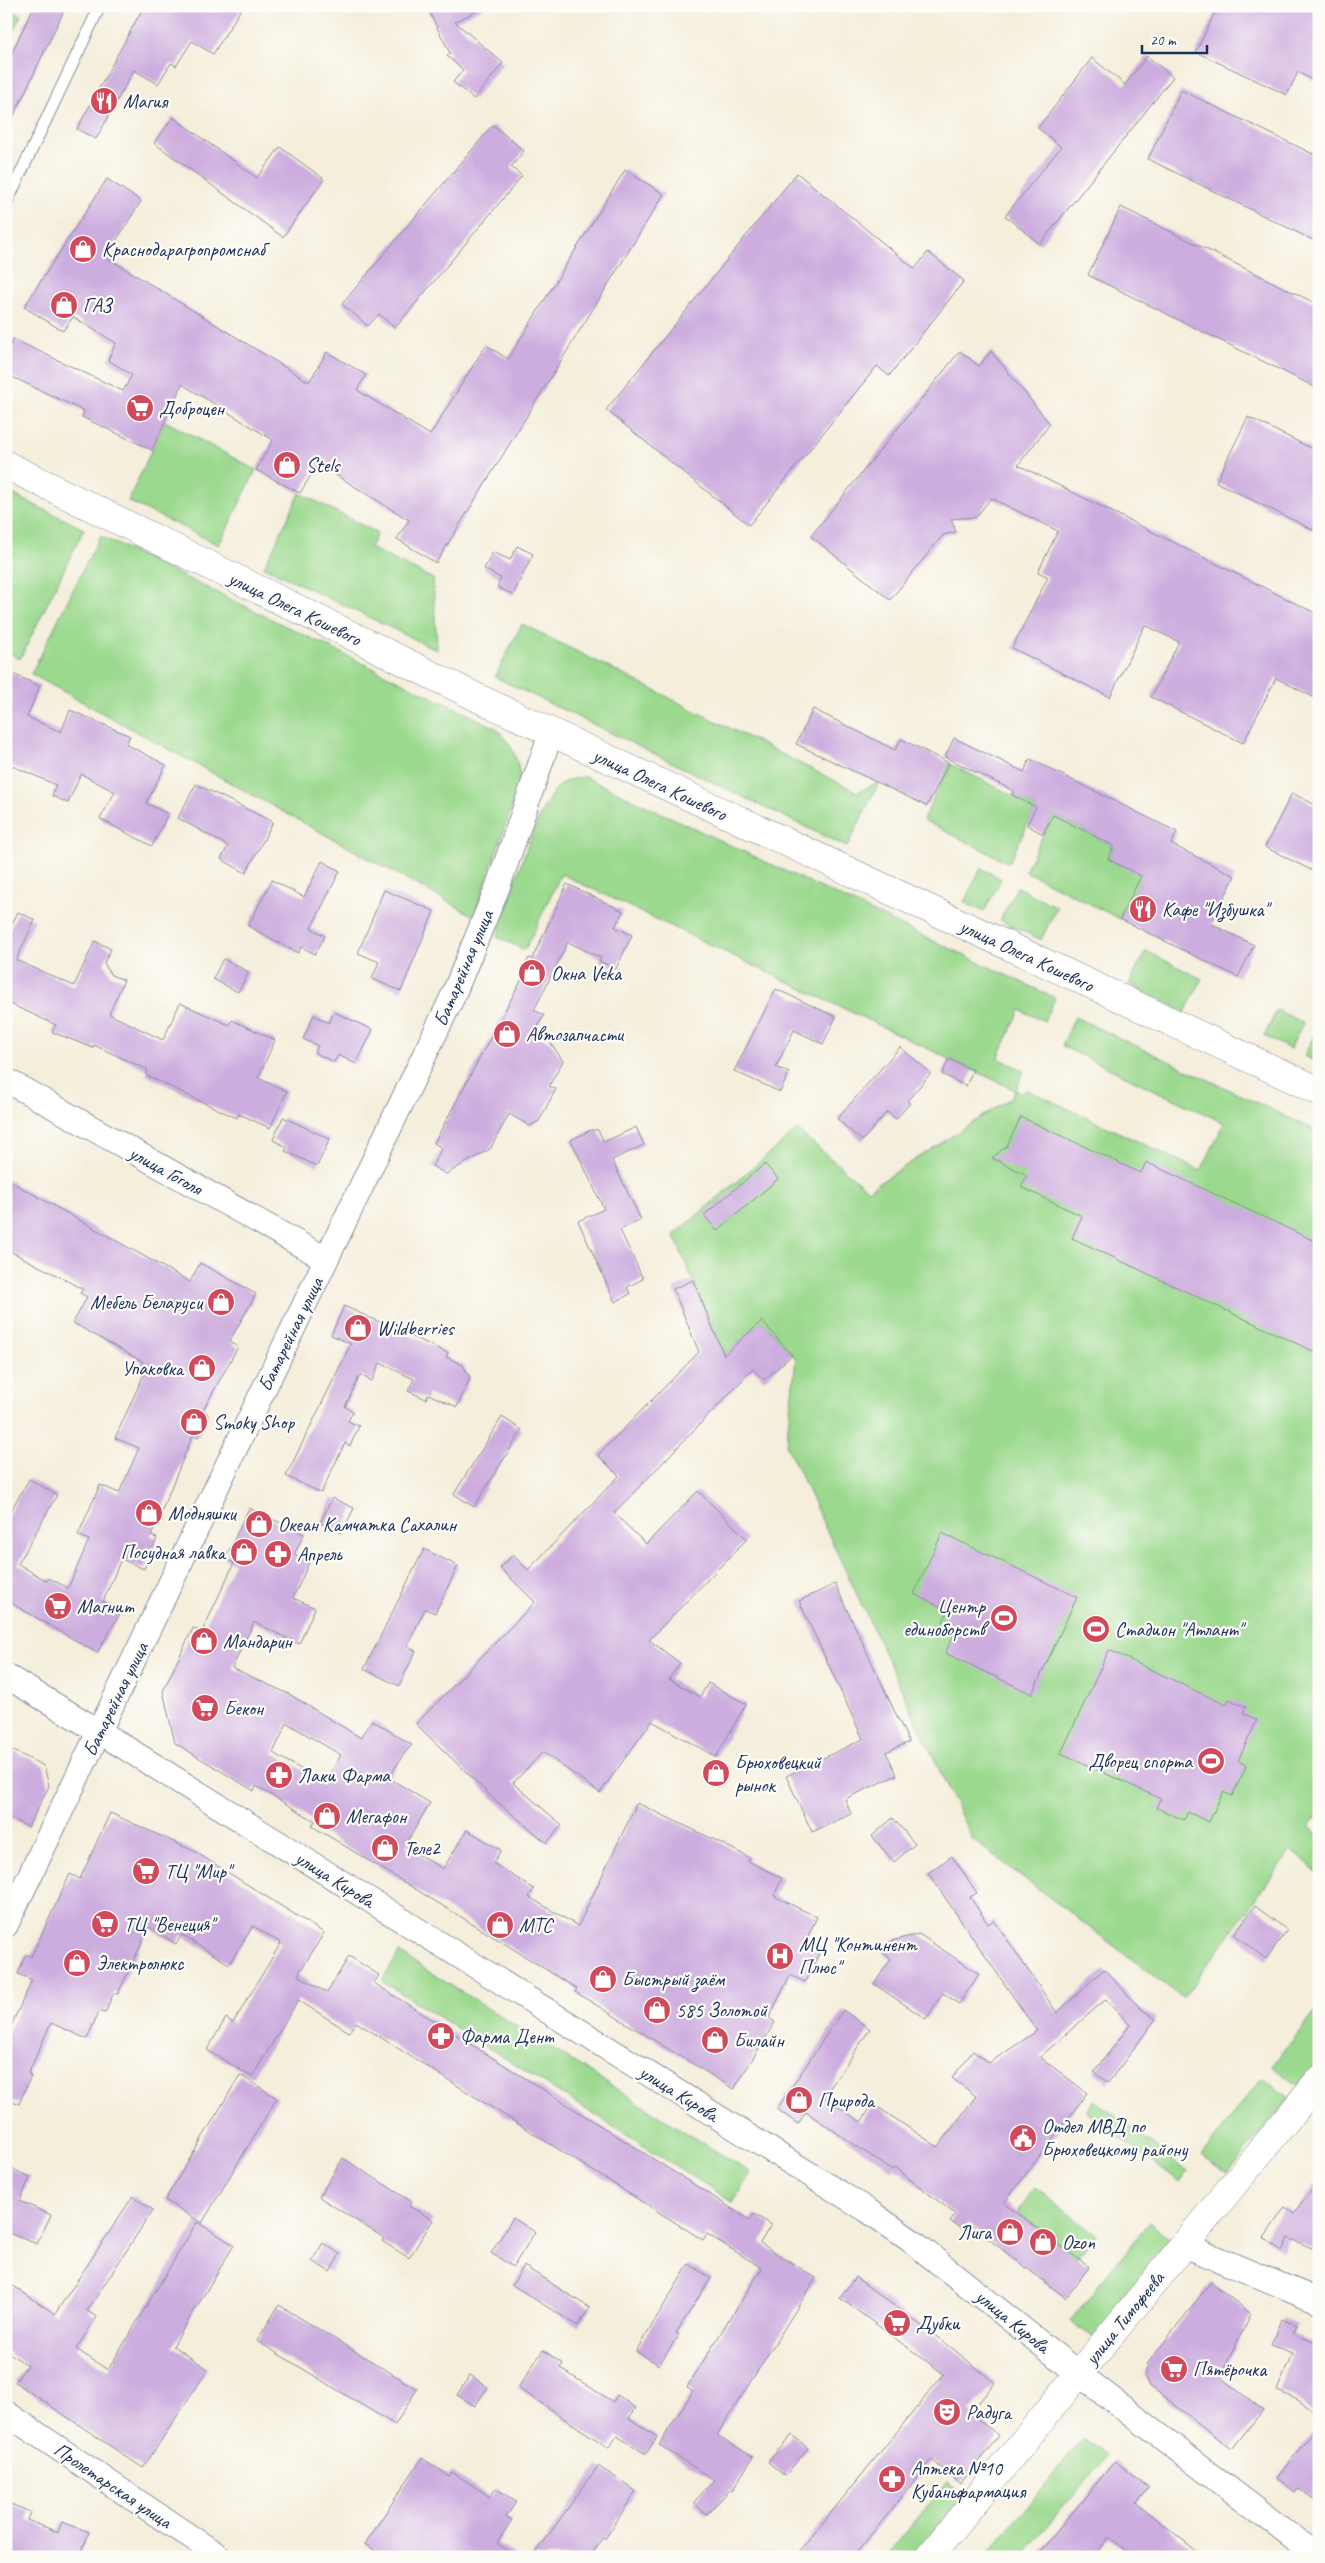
<svg xmlns="http://www.w3.org/2000/svg" width="1325" height="2563" font-family="Caveat,sans-serif">
<style>
.green{fill:#9bd98e;stroke:#5b8476}
.building{fill:#cdaddf;fill-rule:evenodd}
.lines{fill:none;stroke-linecap:round;stroke-linejoin:round}
.service-casing{stroke:#888e9c;stroke-width:13}
.minor-casing{stroke:#888e9c;stroke-width:26}
.tertiary-casing{stroke:#888e9c;stroke-width:29}
.service{stroke:#fff;stroke-width:11}
.minor{stroke:#fff;stroke-width:24}
.tertiary{stroke:#fff;stroke-width:28}
.labels{text-anchor:middle;stroke-width:4.5;stroke-linejoin:round;paint-order:stroke}
.poi-label{font-size:20px;fill:#1b2f5e;stroke:#fdfcf7;text-anchor:start}
.street-label{font-size:20px;fill:#1b2f5e;stroke:#fdfcf7}
</style>
<rect width="100%" height="100%" fill="#fdfcf7"/>
<filter id="ink" filterUnits="userSpaceOnUse"><feTurbulence type="fractalNoise" baseFrequency=".02" numOctaves="2"/><feDisplacementMap in="SourceGraphic" scale="10" xChannelSelector="R" yChannelSelector="G"/><feConvolveMatrix kernelMatrix="1 2 1 2 8 2 1 2 1" color-interpolation-filters="sRGB"/></filter>
<filter id="wash" filterUnits="userSpaceOnUse"><feTurbulence type="fractalNoise" baseFrequency=".0096" numOctaves="4" result="noise"/><feDisplacementMap in="SourceGraphic" scale="20" xChannelSelector="R" yChannelSelector="G"/><feGaussianBlur stdDeviation="1.12" result="paint"/><feColorMatrix in="noise" values="0 0 0 0 0 0 0 0 0 0 0 0 0 0 0 0 0 1.4 0 .05"/><feComposite in="paint" operator="in"/></filter>
<g filter="url(#wash)">
<rect width="100%" height="100%" fill="#f4eedb"/>
<path class="green" d="M6 8 21 15 6 45Z
M165 421 256 470 219 545 128 501Z
M6 491 84 529 20 659 6 651Z
M300 493 377 533 370 548 433 579 437 650 264 567Z
M100 536 496 728C512 744 520 761 520 784L474 916 31 674Z
M522 624 857 792 879 782 847 847 495 677Z
M950 764 1036 807 1009 863 923 820Z
M585 777 1055 998 1044 1021 1020 1010 998 1058 1024 1071 1016 1090 1023 1094 1026 1089 1201 1171 1224 1123 1062 1046 1075 1017 1319 1132V1814L1309 1827 1319 1835V1872L1291 1851 1183 1998 972 1839 786 1444 796 1359 762 1321 724 1355 674 1235 797 1130 868 1190 1011 1098 1015 1090 561 874 525 950 497 937C509 903 536 805 560 785 568 779 575 778 585 777Z
M1053 815 1114 846 1108 859 1121 866 1148 863 1120 919 1025 871Z
M981 868 1001 879 984 912 964 902Z
M1017 887 1057 907 1041 940 1000 920Z
M1146 951 1202 979 1185 1012 1129 984Z
M1277 1010 1303 1023 1290 1049 1264 1036Z
M1317 1030 1319 1031V1063L1304 1056Z
M399 1953 751 2173 733 2202 382 1981Z
M1319 2007V2062L1299 2086 1272 2066Z
M1262 2078 1289 2098 1227 2174 1202 2155Z
M1094 2100 1188 2172 1180 2183 1086 2112Z
M1035 2188 1096 2234 1077 2258 1017 2212Z
M1149 2222 1173 2241 1094 2338 1070 2321Z
M1084 2438 1106 2456 1022 2557H985Z
M947 2482 966 2497 917 2557H886Z"/>
<g id="blocks">
<path class="building" d="M34 6H66L6 132V65Z
M144 6H243L213 54 192 41 176 66 171 63 158 84 134 70 96 139 77 129Z
M426 6H435L438 9 444 6H486L455 22 503 63 474 99 453 82 463 70 447 56 450 53Z
M1218 6H1319V84L1298 72 1287 95 1196 52Z
M1147 56 1173 77 1040 244 1005 216 1061 147 1038 128 1092 58 1125 85Z
M1181 90 1319 157V243L1148 159Z
M173 117 257 178 280 147 324 179 283 237 154 143Z
M493 125 524 151 511 167 522 176 395 328 379 314 368 326 342 304Z
M625 170 664 194 436 563 397 539 409 520 318 464 300 493 256 470 273 440 182 384 152 450 82 417 84 411 6 374V354L13 339 123 391 132 375 108 360 116 343 73 317 63 331 24 307 107 179 141 201 106 257 309 382 327 352 366 375 357 390 430 435 486 345 508 359Z
M797 173 915 269 928 252 964 281 889 376 877 366 749 525 606 410Z
M1121 207 1319 305V389L1088 275Z
M960 351 979 366 991 351 1050 424 1018 465 1319 615V700L1276 678 1243 743 1151 697 1179 642 1145 625 1110 697 1012 648 1048 577 1038 572 1058 531 991 498 976 517 951 519 956 532 943 535 890 600 811 536Z
M1248 417 1319 452V533L1216 482Z
M517 546 533 554 513 595 497 587 501 578 484 569 493 552 510 560Z
M6 671 40 686 27 717 61 732 70 710 130 736 126 744 166 765 146 803 168 814 152 846 100 819 115 792 81 774 68 803 52 796 56 785 6 763Z
M813 709 895 750 901 739 949 763 927 806 796 744Z
M954 738 1024 772 1030 759 1177 832 1171 844 1235 876 1211 924 1254 945 1238 977 1120 919 1141 876 1108 859 1114 846 1053 815 1043 834 1027 825 1036 807 1012 795 1014 791 945 757Z
M196 784 273 822 246 873 221 859 228 846 178 818Z
M1292 793 1319 807V874L1265 847Z
M322 861 340 871 311 928 325 936 315 954 301 947 298 953 248 926 272 880 304 897Z
M567 884 623 911 615 927 632 935 616 969 599 961 601 958 568 942 534 1010 544 1015 534 1034 550 1042 563 1061 549 1086 556 1089 539 1121 530 1126 509 1114 490 1149 446 1174 432 1166 442 1148 434 1143 523 977 520 976 529 958 532 959Z
M384 890 434 911 401 991 372 979 379 962 358 953Z
M18 912 35 920 16 960 74 986 95 941 111 949 104 963 111 975 124 980 109 1014 163 1040 180 1003 229 1025 232 1020 275 1040 258 1078 287 1091 270 1128 239 1114 237 1118 196 1099 146 1075 148 1070 94 1045 93 1048 52 1032 56 1025 6 1002V936Z
M223 959 249 972 238 992 213 979Z
M776 989 836 1017 823 1044 794 1030 776 1067 789 1073 780 1092 734 1071Z
M334 1012 373 1030 356 1064 338 1055 334 1062 315 1053 318 1046 303 1039 314 1015 329 1023Z
M900 1047 931 1073 907 1101 910 1103 896 1119 887 1112 862 1141 837 1119Z
M949 1059 973 1070 966 1086 942 1074Z
M283 1117 330 1139 317 1166 285 1151 287 1147 273 1140Z
M1021 1117 1141 1173 1146 1162 1319 1243V1354L1072 1238 1082 1216 1021 1187 1027 1175 992 1158 1007 1146Z
M636 1127 644 1145 612 1160 641 1220 620 1230 643 1279 627 1287 630 1294 615 1302 578 1221 604 1209 571 1140 591 1130H598L604 1142Z
M765 1164 778 1179 717 1231 704 1215Z
M6 1179 190 1282 200 1263 256 1294 229 1342 238 1347 202 1412 208 1414 198 1437 193 1435 173 1483 151 1536 157 1538 144 1569 121 1559 103 1602 121 1612 97 1653 6 1600V1519L29 1479 57 1495 18 1564 47 1581 49 1578 68 1588 89 1540 78 1535 100 1485 119 1493 139 1448 115 1438 144 1374 138 1370 143 1362 73 1323 87 1297 80 1293 83 1289 6 1249Z
M693 1280 724 1355 762 1321 792 1355 764 1380 753 1369 614 1513 646 1544 698 1491 747 1539 649 1640 680 1663 669 1679 700 1697 708 1683 746 1704 716 1757 652 1721 600 1793 543 1752 513 1783 562 1825 547 1843 494 1799 416 1724 535 1602 500 1568 513 1555 528 1570 619 1476 598 1455 699 1352 673 1289Z
M344 1306 448 1353 446 1357 463 1365 470 1378 457 1407 428 1394 426 1399 408 1391 414 1379 380 1363 372 1381 360 1375 345 1407 353 1411 348 1421 359 1426 350 1446 345 1443 321 1493 286 1476 351 1344 331 1335Z
M502 1417 522 1430 474 1507 454 1494Z
M332 1498 354 1508 342 1533 320 1523Z
M249 1508 304 1534 294 1555 309 1563 293 1598 315 1608 299 1644 254 1622 232 1668 289 1694 361 1738 372 1720 412 1745 403 1755 389 1778 430 1803 407 1842 409 1843 406 1847 443 1869 467 1830 501 1850 493 1863 534 1889 529 1897 578 1926 637 1803 717 1841 750 1858 748 1861 782 1878 774 1896 817 1917 805 1942 821 1949 805 1982 790 1975 769 2018 775 2022 734 2089 575 1992 577 1989 502 1942 312 1826 315 1821 256 1786 254 1791 175 1743 163 1691 193 1628 202 1632 234 1563 225 1559ZM287 1723 341 1755 325 1783 273 1753Z
M942 1533 1077 1597 1032 1694 945 1653 957 1629 943 1622 948 1610 914 1594Z
M424 1549 458 1566 435 1613 425 1609 407 1646 416 1651 399 1686 364 1669Z
M835 1584 909 1742 886 1752 897 1775 845 1799 851 1814 812 1832 786 1776 863 1739 799 1601Z
M1109 1650 1226 1705 1229 1699 1246 1707 1243 1713 1257 1720 1238 1761 1247 1765 1232 1796 1223 1792 1209 1822 1188 1812 1184 1820 1157 1808 1161 1799 1061 1753Z
M6 1747 44 1766 49 1786 28 1827 6 1816Z
M110 1813 194 1851 324 1933 298 1975 327 1993 349 1956 379 1975 374 1983 750 2220 754 2214 771 2225 760 2243 816 2278 717 2435 753 2457 732 2491 730 2490 706 2515 693 2503 714 2480 659 2445 693 2391 687 2387 762 2268 707 2234 703 2240 356 2022 349 2032 298 2000 252 2077 207 2050 226 2018 233 2023 281 1943 253 1926 229 1964 182 1935 176 1944 149 1927 118 1994 114 1992 105 2013 99 2011 87 2039 51 2023 28 2074 31 2076 19 2104 6 2098V2037L32 1980 18 1974 26 1954 31 1957 70 1874 80 1879Z
M893 1818 915 1844 894 1862 872 1836Z
M952 1856 977 1893 970 1897 988 1924 994 1920 1057 2013 1104 1969 1140 2008 1156 2019 1108 2083 1094 2072 1130 2025 1106 1999 1040 2057 1087 2093 1004 2203 1089 2267 1066 2298 969 2224 964 2231 950 2221 955 2214 894 2167 892 2170 806 2112 798 2124 777 2109 843 2010 870 2029 824 2097 861 2122 873 2104 938 2147 976 2096 952 2078 973 2051 989 2063 1037 2031 928 1873Z
M1255 1906 1287 1930 1266 1959 1234 1934Z
M919 1934 979 1974 959 2004 943 1993 926 2019 874 1984 891 1959 883 1953 891 1941Z
M240 2075 277 2098 202 2223 165 2200Z
M343 2158 412 2202 409 2206 433 2220 409 2258 382 2241 384 2238 319 2197Z
M6 2166 30 2177 20 2201 51 2215 37 2244 6 2232Z
M1319 2180V2238L1312 2248 1288 2238 1282 2251 1264 2238 1285 2207 1294 2214Z
M133 2196 153 2210 87 2311 97 2317 76 2349 108 2370 197 2222 234 2245 173 2346 208 2369 143 2468 15 2382 27 2365 6 2351V2281L55 2314Z
M513 2218 535 2232 513 2267 491 2253Z
M323 2243 340 2254 330 2272 312 2261Z
M689 2264 711 2278 676 2333 679 2334 659 2365 636 2351Z
M524 2266 590 2308 578 2326 512 2285Z
M855 2277 952 2348 995 2383 970 2413 999 2436 960 2484 932 2460 853 2557H795L944 2374 840 2298Z
M1211 2282 1251 2314 1220 2377 1263 2410 1232 2449 1150 2386 1145 2375 1148 2363Z
M279 2305 417 2389 395 2425 257 2341Z
M1281 2319 1297 2325 1293 2334 1319 2344V2415L1298 2400 1277 2391 1292 2353 1271 2345Z
M543 2350 563 2364 560 2368 613 2402 617 2395 636 2408 629 2418 657 2437 646 2454 617 2436 609 2448 518 2388Z
M470 2375 488 2387 475 2406 457 2395Z
M1319 2424V2504L1298 2488 1295 2492 1277 2478Z
M792 2435 808 2448 785 2476 768 2462Z
M422 2458 449 2476 452 2472 490 2497 496 2488 516 2502 506 2517 512 2520 497 2543 517 2557H386L365 2544Z
M1115 2461 1149 2488 1137 2503 1204 2557H1135L1109 2537 1093 2557H1036Z
M598 2466 636 2491 605 2539 603 2537 590 2557H533Z
M6 2502 30 2512 27 2520 58 2532 62 2522 89 2532 80 2557H19L6 2552Z"/>
</g>
</g>
<g filter="url(#ink)">
<use href="#blocks" fill-opacity="0" stroke="#888e9c" stroke-width="1"/>
<g class="lines">
<g class="service-casing">
<path id="service" d="M6 204 100 6"/>
</g>
<g class="minor-casing">
<path id="minor" d="M6 1080 326 1259
M6 1676 100 1732 867 2210 913 2242 1079 2374 1318 2557
M6 1925 452 998 498 886 551 733
M1184 2245 1319 2301
M6 2413 220 2557"/>
</g>
<g class="tertiary-casing">
<path id="tertiary" d="M6 465 476 697 1319 1091
M929 2557 1319 2080"/>
</g>
<use href="#service" class="service"/>
<use href="#minor" class="minor"/>
<use href="#tertiary" class="tertiary"/>
</g>
</g>
<defs>
<g id="restaurant-disc" transform="scale(1.4375)"><circle r="9.5" fill="#d1495b" stroke="#fdfcf7"/><path d="M-5-6h1v4h1v-4h1v4h1v-4h1v5L-1.5 .5V6h-2V.5L-5-1ZM5-6V6H3V1.5H1.5Q1.5-4 5-6Z" fill="#fff"/></g>
<g id="shop-disc" transform="scale(1.4375)"><circle r="9.5" fill="#d1495b" stroke="#fdfcf7"/><path d="M-5-2.5h2.3a2.7 3.5 0 0 1 5.4 0H5L5.5 6h-11ZM-1.5-2.5h3a1.5 2.3 0 0 0-3 0Z" fill="#fff"/></g>
<g id="supermarket-disc" transform="scale(1.4375)"><circle r="9.5" fill="#d1495b" stroke="#fdfcf7"/><path d="M-6-5.5h2.5l.6 2H6L4.5 2H-2.5L-4.4-4H-6ZM-1.5 3.2a1.3 1.3 0 1 0 .1 0ZM3 3.2a1.3 1.3 0 1 0 .1 0Z" fill="#fff"/></g>
<g id="pharmacy-disc" transform="scale(1.4375)"><circle r="9.5" fill="#d1495b" stroke="#fdfcf7"/><path d="M-2-6h4v4h4v4h-4v4h-4v-4h-4v-4h4Z" fill="#fff"/></g>
<g id="stadium-disc" transform="scale(1.4375)"><circle r="9.5" fill="#d1495b" stroke="#fdfcf7"/><path d="M0-5a6.5 5 0 1 0 0 10a6.5 5 0 1 0 0-10ZM-3.5-1.8h7v3.6h-7Z" fill="#fff"/></g>
<g id="hospital-disc" transform="scale(1.4375)"><circle r="9.5" fill="#d1495b" stroke="#fdfcf7"/><path d="M-5-5h3v3.5h4V-5h3V5h-3V1.5h-4V5h-3Z" fill="#fff"/></g>
<g id="civic-disc" transform="scale(1.4375)"><circle r="9.5" fill="#d1495b" stroke="#fdfcf7"/><path d="M-.6-6.5H3V-4.5H.6V-3L4-1V1h2V6H-6V1h2V-1L-.6-3ZM-1.2 2.5V6h2.4V2.5Z" fill="#fff"/></g>
<g id="theatre-disc" transform="scale(1.4375)"><circle r="9.5" fill="#d1495b" stroke="#fdfcf7"/><path d="M-5-5.5Q0-4 5-5.5V0Q5 5 0 6Q-5 5-5 0ZM-3.3-2.5H-1v1.5H-3.3ZM1-2.5H3.3v1.5H1ZM-2.8 1Q0 5.5 2.8 1Z" fill="#fff"/></g>
</defs>
<g fill-rule="evenodd">
<use href="#restaurant-disc" x="104" y="101"/>
<use href="#shop-disc" x="83" y="249"/>
<use href="#shop-disc" x="64" y="305"/>
<use href="#supermarket-disc" x="140" y="408"/>
<use href="#shop-disc" x="287" y="465"/>
<use href="#restaurant-disc" x="1143" y="909"/>
<use href="#shop-disc" x="532" y="973"/>
<use href="#shop-disc" x="507" y="1034"/>
<use href="#shop-disc" x="221" y="1302"/>
<use href="#shop-disc" x="358" y="1328"/>
<use href="#shop-disc" x="202" y="1368"/>
<use href="#shop-disc" x="194" y="1422"/>
<use href="#shop-disc" x="149" y="1513"/>
<use href="#shop-disc" x="259" y="1524"/>
<use href="#shop-disc" x="244" y="1552"/>
<use href="#pharmacy-disc" x="278" y="1554"/>
<use href="#supermarket-disc" x="58" y="1606"/>
<use href="#stadium-disc" x="1004" y="1618"/>
<use href="#stadium-disc" x="1096" y="1629"/>
<use href="#shop-disc" x="204" y="1641"/>
<use href="#supermarket-disc" x="205" y="1708"/>
<use href="#stadium-disc" x="1211" y="1761"/>
<use href="#shop-disc" x="716" y="1773"/>
<use href="#pharmacy-disc" x="279" y="1775"/>
<use href="#shop-disc" x="327" y="1816"/>
<use href="#shop-disc" x="385" y="1848"/>
<use href="#supermarket-disc" x="146" y="1871"/>
<use href="#supermarket-disc" x="105" y="1924"/>
<use href="#shop-disc" x="500" y="1925"/>
<use href="#hospital-disc" x="780" y="1956"/>
<use href="#shop-disc" x="77" y="1963"/>
<use href="#shop-disc" x="603" y="1979"/>
<use href="#shop-disc" x="657" y="2010"/>
<use href="#pharmacy-disc" x="441" y="2036"/>
<use href="#shop-disc" x="715" y="2040"/>
<use href="#shop-disc" x="799" y="2100"/>
<use href="#civic-disc" x="1023" y="2138"/>
<use href="#shop-disc" x="1010" y="2232"/>
<use href="#shop-disc" x="1043" y="2242"/>
<use href="#supermarket-disc" x="897" y="2323"/>
<use href="#supermarket-disc" x="1174" y="2369"/>
<use href="#theatre-disc" x="947" y="2412"/>
<use href="#pharmacy-disc" x="892" y="2479"/>
</g>
<g class="labels">
<g class="poi-label">
<text x="123" y="108">Магия</text>
<text x="102" y="256">Краснодарагропромснаб</text>
<text x="83" y="312">ГАЗ</text>
<text x="159" y="415">Доброцен</text>
<text x="306" y="472">Stels</text>
<text x="1162" y="916">Кафе "Избушка"</text>
<text x="551" y="980">Окна Veka</text>
<text x="526" y="1041">Автозапчасти</text>
<text x="202" y="1309" text-anchor="end">Мебель Беларуси</text>
<text x="377" y="1335">Wildberries</text>
<text x="183" y="1375" text-anchor="end">Упаковка</text>
<text x="213" y="1429">Smoky Shop</text>
<text x="168" y="1520">Модняшки</text>
<text x="278" y="1531">Океан Камчатка Сахалин</text>
<text x="225" y="1559" text-anchor="end">Посудная лавка</text>
<text x="297" y="1561">Апрель</text>
<text x="77" y="1613">Магнит</text>
<text x="985" y="1613" text-anchor="end">Центр<tspan x="985" dy="23">единоборств</tspan></text>
<text x="1115" y="1636">Стадион "Атлант"</text>
<text x="223" y="1648">Мандарин</text>
<text x="224" y="1715">Бекон</text>
<text x="1192" y="1768" text-anchor="end">Дворец спорта</text>
<text x="735" y="1769">Брюховецкий<tspan x="735" dy="23">рынок</tspan></text>
<text x="298" y="1782">Лаки Фарма</text>
<text x="346" y="1823">Мегафон</text>
<text x="404" y="1855">Теле2</text>
<text x="165" y="1878">ТЦ "Мир"</text>
<text x="124" y="1931">ТЦ "Венеция"</text>
<text x="519" y="1932">МТС</text>
<text x="799" y="1951">МЦ "Континент<tspan x="799" dy="23">Плюс"</tspan></text>
<text x="96" y="1970">Электролюкс</text>
<text x="622" y="1986">Быстрый заём</text>
<text x="676" y="2017">585 Золотой</text>
<text x="460" y="2043">Фарма Дент</text>
<text x="734" y="2047">Билайн</text>
<text x="818" y="2107">Природа</text>
<text x="1042" y="2133">Отдел МВД по<tspan x="1042" dy="23">Брюховецкому району</tspan></text>
<text x="991" y="2239" text-anchor="end">Лига</text>
<text x="1062" y="2249">Ozon</text>
<text x="916" y="2330">Дубки</text>
<text x="1193" y="2376">Пятёрочка</text>
<text x="966" y="2419">Радуга</text>
<text x="911" y="2475">Аптека №10<tspan x="911" dy="23">Кубаньфармация</tspan></text>
</g>
<g class="street-label">
<text transform="translate(295 608) rotate(26)" y="7">улица Олега Кошевого</text>
<text transform="translate(660 784) rotate(25)" y="7">улица Олега Кошевого</text>
<text transform="translate(1027 955) rotate(25)" y="7">улица Олега Кошевого</text>
<text transform="translate(463 968) rotate(-67)" y="7">Батарейная улица</text>
<text transform="translate(166 1170) rotate(29)" y="7">улица Гоголя</text>
<text transform="translate(290 1334) rotate(-64)" y="7">Батарейная улица</text>
<text transform="translate(115 1699) rotate(-64)" y="7">Батарейная улица</text>
<text transform="translate(335 1879) rotate(32)" y="7">улица Кирова</text>
<text transform="translate(679 2093) rotate(32)" y="7">улица Кирова</text>
<text transform="translate(1124 2318) rotate(-51)" y="7">улица Тимофеева</text>
<text transform="translate(1013 2321) rotate(39)" y="7">улица Кирова</text>
<text transform="translate(113 2485) rotate(34)" y="7">Пролетарская улица</text>
</g>
</g>
<rect width="1325" height="2563" fill="none" stroke="#fdfcf7" stroke-width="25"/>
<path d="M1142 45v8h65v-8" fill="none" stroke="#1b2f5e" stroke-width="2.5"/>
<text x="1150" y="45" font-size="15" fill="#1b2f5e" stroke="#fdfcf7" stroke-width="4" paint-order="stroke">20 m</text>
</svg>
